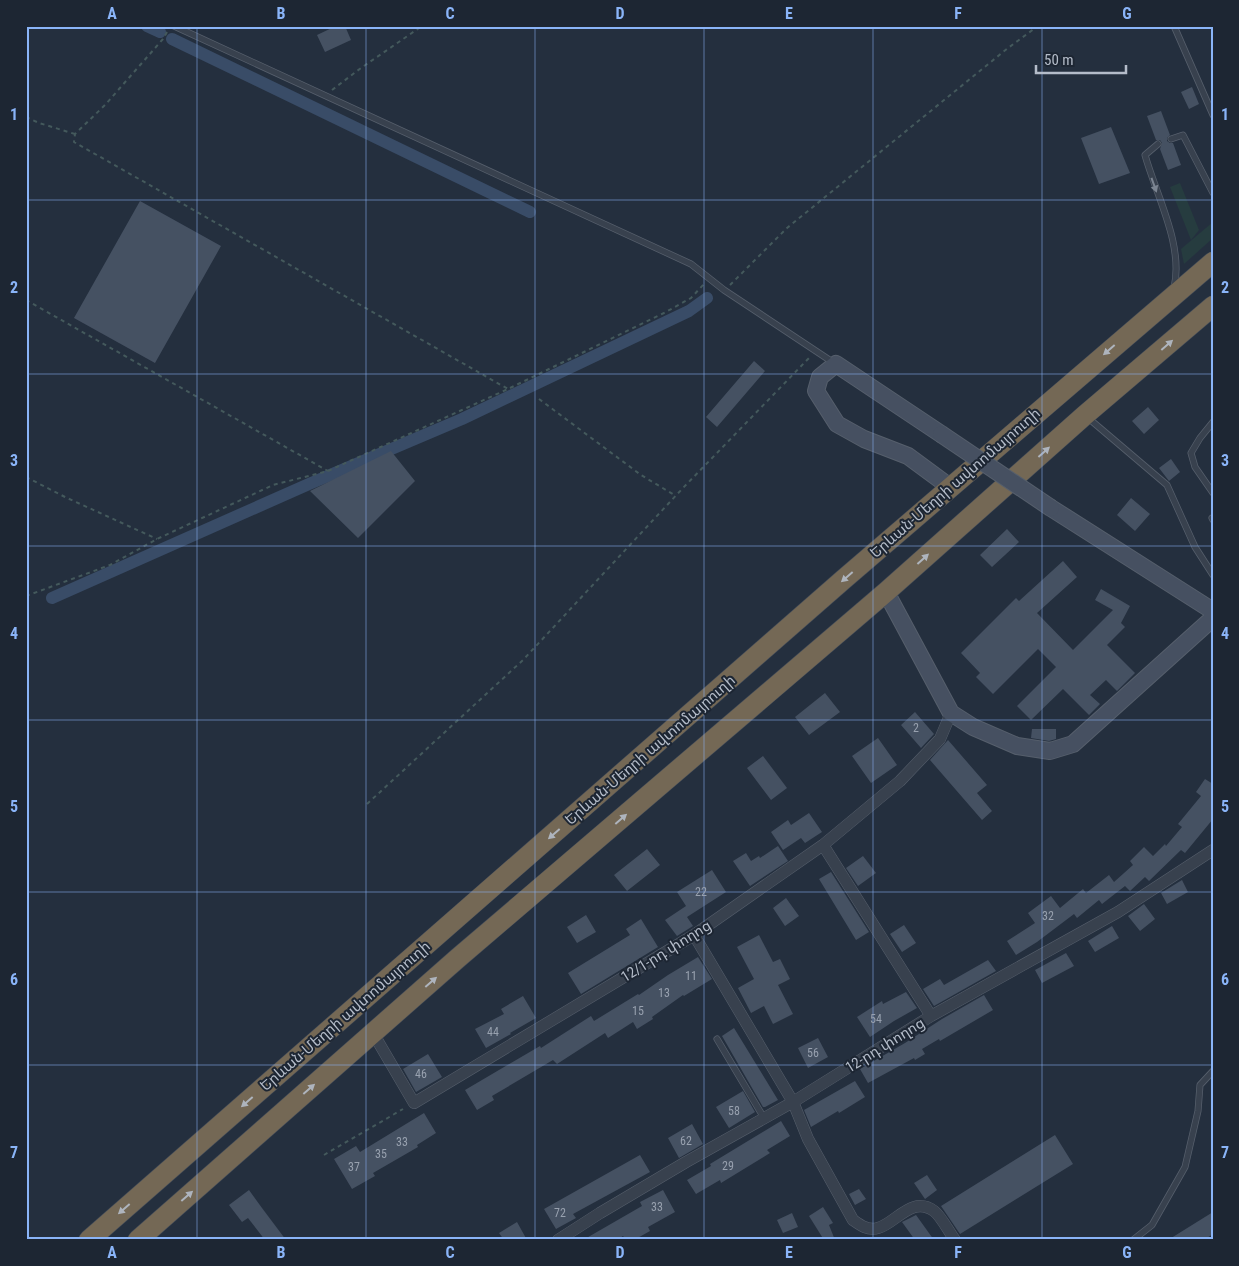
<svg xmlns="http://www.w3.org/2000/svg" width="1239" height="1266" font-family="'Roboto Condensed','Noto Sans Armenian',sans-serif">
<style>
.green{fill:#263c3f}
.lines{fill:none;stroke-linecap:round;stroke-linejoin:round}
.canal{stroke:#394c67;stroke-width:12}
.building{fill:#455162}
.lane-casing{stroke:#565f6c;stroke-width:7}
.street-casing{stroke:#565f6c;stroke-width:12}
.secondary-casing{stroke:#565f6c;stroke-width:18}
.highway-casing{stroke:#434c59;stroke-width:21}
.path{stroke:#44595c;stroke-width:2;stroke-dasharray:4 4;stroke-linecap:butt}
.lane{stroke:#38414e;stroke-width:5.5}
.street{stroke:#38414e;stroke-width:11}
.secondary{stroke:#465061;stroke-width:16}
.highway{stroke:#746855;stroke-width:20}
.secondary-bridge-casing{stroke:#565f6c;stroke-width:18;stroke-linecap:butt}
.secondary-bridge{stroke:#465061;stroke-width:16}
.oneway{fill:#7c8592}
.oneway2{fill:#aeb4bd}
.grid{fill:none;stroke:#8ab4f8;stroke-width:1;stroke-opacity:0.55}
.labels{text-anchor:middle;stroke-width:4;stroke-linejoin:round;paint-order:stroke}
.number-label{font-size:12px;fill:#98a1af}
.street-label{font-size:15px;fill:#b4bcc9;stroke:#1d2633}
.neatline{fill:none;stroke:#8ab4f8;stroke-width:2}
.grid-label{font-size:16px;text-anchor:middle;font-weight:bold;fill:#8ab4f8}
</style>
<rect width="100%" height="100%" fill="#242f3e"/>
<path class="green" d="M1180 183 1199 230 1191 240 1170 187Z
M1213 222V238L1184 264 1181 249Z"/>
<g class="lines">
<path class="canal" d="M147 26 160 32
M172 39 530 212
M52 598 309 484 462 419 689 311 707 298"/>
</g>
<path class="building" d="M336 26H345L351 40 325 52 317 35Z
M1192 87 1199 104 1189 109 1181 92Z
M1161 111 1170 135 1167 138V141L1170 143H1173L1181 165 1168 170 1160 149 1162 143 1160 140H1156L1147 116Z
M1111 127 1130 173 1099 184 1081 138Z
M140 201 221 246 155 363 74 318Z
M754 361 765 371 717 427 706 417Z
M1148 407 1159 420 1144 434 1132 421Z
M391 451 415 481 358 538 310 491Z
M1171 459 1180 472 1169 481 1159 468Z
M1131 498 1150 514 1135 531 1117 515Z
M1007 529 1019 542 992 567 980 555Z
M1063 561 1077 577 1037 613 1073 650 1113 610 1095 600 1101 589 1130 606 1121 623 1125 627 1107 645 1135 673 1117 691 1106 680 1090 695 1100 704 1089 715 1063 689 1031 720 1017 706 1056 667 1038 649 993 694 976 677 980 673 961 653 1016 598 1019 601Z
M825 693 840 712 809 735 795 717Z
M915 712 934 734 921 748 901 725Z
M1032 729H1056V739L1049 741 1031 738Z
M878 738 897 765 871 783 852 756Z
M948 740 987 785 977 793 992 811 982 820 930 760Z
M763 756 787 788 771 800 747 768Z
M1205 779 1213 784V819L1185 853 1181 850 1149 881 1145 877 1130 891 1125 886 1102 904 1099 900 1077 918 1074 914 1037 942 1016 955 1007 941 1035 923 1028 913 1051 896 1060 908 1083 889 1086 893 1109 875 1114 882 1133 865 1130 861 1144 847 1153 856 1165 844 1166 846 1182 827 1178 824 1201 796 1196 792Z
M809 813 822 832 805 843 801 838 783 850 771 832 788 820 791 825Z
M778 846 788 861 750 886 733 861 746 853 751 861 759 856 760 858Z
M647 849 660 865 627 891 614 875Z
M863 856 876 873 858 886 846 868Z
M712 870 726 892 687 917 693 926 677 936 665 920 686 906 677 892Z
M831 872 869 932 856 940 819 879Z
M1182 880 1188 892 1167 904 1161 893Z
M786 898 799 916 785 926 773 908Z
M1144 904 1155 919 1140 931 1128 916Z
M586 915 596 932 577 943 567 927Z
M641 919 658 947 581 994 568 973 630 935 626 929Z
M904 925 916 943 902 952 890 934Z
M1112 926 1119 938 1095 952 1088 941Z
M759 935 773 962 780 959 790 979 778 985 793 1014 773 1024 764 1006 751 1013 738 988 754 979 737 947Z
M1066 953 1074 966 1042 983 1035 970Z
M698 957 712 979 684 996 683 995 652 1017 653 1019 637 1029 633 1022 608 1038 605 1033 557 1064 553 1060 492 1096 494 1100 477 1110 465 1090 540 1046 541 1048 591 1016 594 1021 638 994 639 995 668 975Z
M988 960 996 971 934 1006 923 989 940 979 944 985Z
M906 992 917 1008 894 1021 870 1037 857 1017 882 1001 883 1004Z
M984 995 993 1010 940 1041 939 1039 922 1049 925 1054 915 1060 914 1058 868 1083 860 1069 905 1043 942 1019Z
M523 996 536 1018 510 1033 511 1034 486 1048 475 1029 504 1014 501 1009Z
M734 1028 778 1100 765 1107H763L722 1036Z
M818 1038 828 1057 808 1068 798 1048Z
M428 1054 442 1077 416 1092 403 1069Z
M855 1081 865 1097 839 1113 838 1111 811 1127 804 1110Z
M743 1091 755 1112 729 1128 716 1107Z
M424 1113 436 1133 417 1145 418 1147 373 1173 375 1176 352 1189 334 1159 356 1146 360 1152Z
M781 1121 790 1136 767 1150 770 1153 721 1183 720 1180 696 1194 687 1180 711 1166 710 1164Z
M692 1124 703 1144 679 1158 668 1138Z
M1055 1135 1073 1164 960 1234 941 1206Z
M640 1155 650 1172 573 1214 576 1218 556 1229 544 1209Z
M927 1175 937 1190 925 1199 914 1183Z
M859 1189 866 1199 855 1205 849 1194Z
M249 1190 262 1208 286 1240H265L248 1218 242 1222 229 1205Z
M663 1190 675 1212 648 1227 650 1231 634 1240H626L623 1236 617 1240H583L642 1206 640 1202Z
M823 1207 833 1223 829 1225 835 1240H824L809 1216Z
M1213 1212V1234L1204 1240H1168Z
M792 1213 798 1227 783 1233 777 1220Z
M916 1215 934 1240H915L902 1222Z
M517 1222 527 1240H504L499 1233Z"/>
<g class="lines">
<g class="lane-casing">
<path id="lane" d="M174 26 691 264 724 290 834 363
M1174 26 1213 115
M1171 139 1183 135 1213 193
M1158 144 1145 155C1156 195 1184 245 1174 288
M1087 417 1167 485 1195 547 1213 575
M1213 422 1200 438 1191 453 1195 467 1213 493
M1212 518 1213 520
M717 1039 764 1118
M1133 1240 1152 1225 1185 1167 1198 1111 1200 1085 1213 1071"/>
</g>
<g class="street-casing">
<path id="street" d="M823 845 931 1016
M694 935 793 1102 808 1139 853 1220C860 1225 868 1231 878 1228 896 1223 912 1195 934 1211 941 1216 949 1232 955 1240
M373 1033 414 1103 694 935 823 845 900 781 940 739 951 713
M558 1240 600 1213 686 1162 793 1102 931 1016 1118 912 1213 850"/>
</g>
<g class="secondary-casing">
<path id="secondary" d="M941 434 836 364 820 377 816 391 837 424 864 439 908 456 950 487
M1051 508 1213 611
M886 592 951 713 973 727 1017 746 1050 751 1073 744 1213 618"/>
</g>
<g class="highway-casing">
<path id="highway" d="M89 1240 844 579 1213 262
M138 1240 458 958 886 592 1085 415 1213 306"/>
</g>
<path class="path" d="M167 32 163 39 105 105 75 134 74 142 508 389
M332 90 361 68 422 26
M26 117 39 123 75 134
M730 285 787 228 1008 48 1038 26
M26 300 328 471
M539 399 641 475 676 496
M26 477 65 497 157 539
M26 596 110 565 157 539 273 485 328 471 508 389 664 313 691 298 704 284
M367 804 523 660 682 489 809 358
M324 1155 403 1109"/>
<use href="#lane" class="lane"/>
<use href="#street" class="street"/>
<use href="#secondary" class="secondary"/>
<use href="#highway" class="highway"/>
<g class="secondary-bridge-casing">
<path id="secondary-bridge" d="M941 434 1051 508"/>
</g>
<use href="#secondary-bridge" class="secondary-bridge"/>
</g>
<defs><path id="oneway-solid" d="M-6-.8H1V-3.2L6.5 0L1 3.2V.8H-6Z" transform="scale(1.25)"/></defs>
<use class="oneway" href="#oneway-solid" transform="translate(1154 185) rotate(70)"/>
<g class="oneway2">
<use href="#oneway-solid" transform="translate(1167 345) rotate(-41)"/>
<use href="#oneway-solid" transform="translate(1109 350) rotate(139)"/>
<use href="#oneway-solid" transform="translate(1044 452) rotate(-42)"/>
<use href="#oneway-solid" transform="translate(923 559) rotate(-42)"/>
<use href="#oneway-solid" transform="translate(847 577) rotate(139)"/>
<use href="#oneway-solid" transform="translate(621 819) rotate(-41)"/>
<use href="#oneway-solid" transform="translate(554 834) rotate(139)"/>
<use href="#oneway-solid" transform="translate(431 982) rotate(-41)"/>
<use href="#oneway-solid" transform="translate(309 1089) rotate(-41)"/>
<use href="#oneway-solid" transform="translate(247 1102) rotate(139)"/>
<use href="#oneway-solid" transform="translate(187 1196) rotate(-41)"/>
<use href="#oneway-solid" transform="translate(124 1209) rotate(139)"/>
</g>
<path class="grid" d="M197 26V1240M366 26V1240M535 26V1240M704 26V1240M873 26V1240M1042 26V1240M26 200H1213M26 374H1213M26 546H1213M26 720H1213M26 892H1213M26 1065H1213"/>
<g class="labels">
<g class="number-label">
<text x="916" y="732">2</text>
<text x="701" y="896">22</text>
<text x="1048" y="920">32</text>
<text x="691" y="980">11</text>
<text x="664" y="997">13</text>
<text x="638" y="1015">15</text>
<text x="876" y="1023">54</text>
<text x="493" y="1036">44</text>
<text x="813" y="1057">56</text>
<text x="421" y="1078">46</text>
<text x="734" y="1115">58</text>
<text x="686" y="1145">62</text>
<text x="402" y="1146">33</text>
<text x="381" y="1158">35</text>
<text x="728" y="1170">29</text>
<text x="354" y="1171">37</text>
<text x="657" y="1211">33</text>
<text x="560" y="1217">72</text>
</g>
<g class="street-label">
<text transform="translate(955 483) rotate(-41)" y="5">Երևան-Մեղրի ավտոմայրուղի</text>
<text transform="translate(650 750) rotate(-41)" y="5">Երևան-Մեղրի ավտոմայրուղի</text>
<text transform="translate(666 951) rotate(-32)" y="5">12/1-րդ փողոց</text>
<text transform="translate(345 1016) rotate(-41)" y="5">Երևան-Մեղրի ավտոմայրուղի</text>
<text transform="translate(885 1045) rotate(-32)" y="5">12-րդ փողոց</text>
</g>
</g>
<rect width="1239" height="1266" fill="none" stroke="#1d2633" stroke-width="55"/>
<path d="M1036 65v8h90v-8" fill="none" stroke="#b4bcc9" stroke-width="2.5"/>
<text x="1044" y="65" font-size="15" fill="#b4bcc9" stroke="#1d2633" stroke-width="4" paint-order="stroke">50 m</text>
<rect x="28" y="28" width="1184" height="1210" class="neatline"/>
<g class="grid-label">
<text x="112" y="19">A</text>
<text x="281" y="19">B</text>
<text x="450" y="19">C</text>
<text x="620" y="19">D</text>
<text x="789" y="19">E</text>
<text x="958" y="19">F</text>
<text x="1127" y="19">G</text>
<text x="14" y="120">1</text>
<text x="1225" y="120">1</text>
<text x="14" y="293">2</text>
<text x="1225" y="293">2</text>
<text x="14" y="466">3</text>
<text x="1225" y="466">3</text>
<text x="14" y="639">4</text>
<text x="1225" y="639">4</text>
<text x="14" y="812">5</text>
<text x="1225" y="812">5</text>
<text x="14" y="985">6</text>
<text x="1225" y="985">6</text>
<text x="14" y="1158">7</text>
<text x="1225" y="1158">7</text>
<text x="112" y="1258">A</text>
<text x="281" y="1258">B</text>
<text x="450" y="1258">C</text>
<text x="620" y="1258">D</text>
<text x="789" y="1258">E</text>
<text x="958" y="1258">F</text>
<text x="1127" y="1258">G</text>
</g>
</svg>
